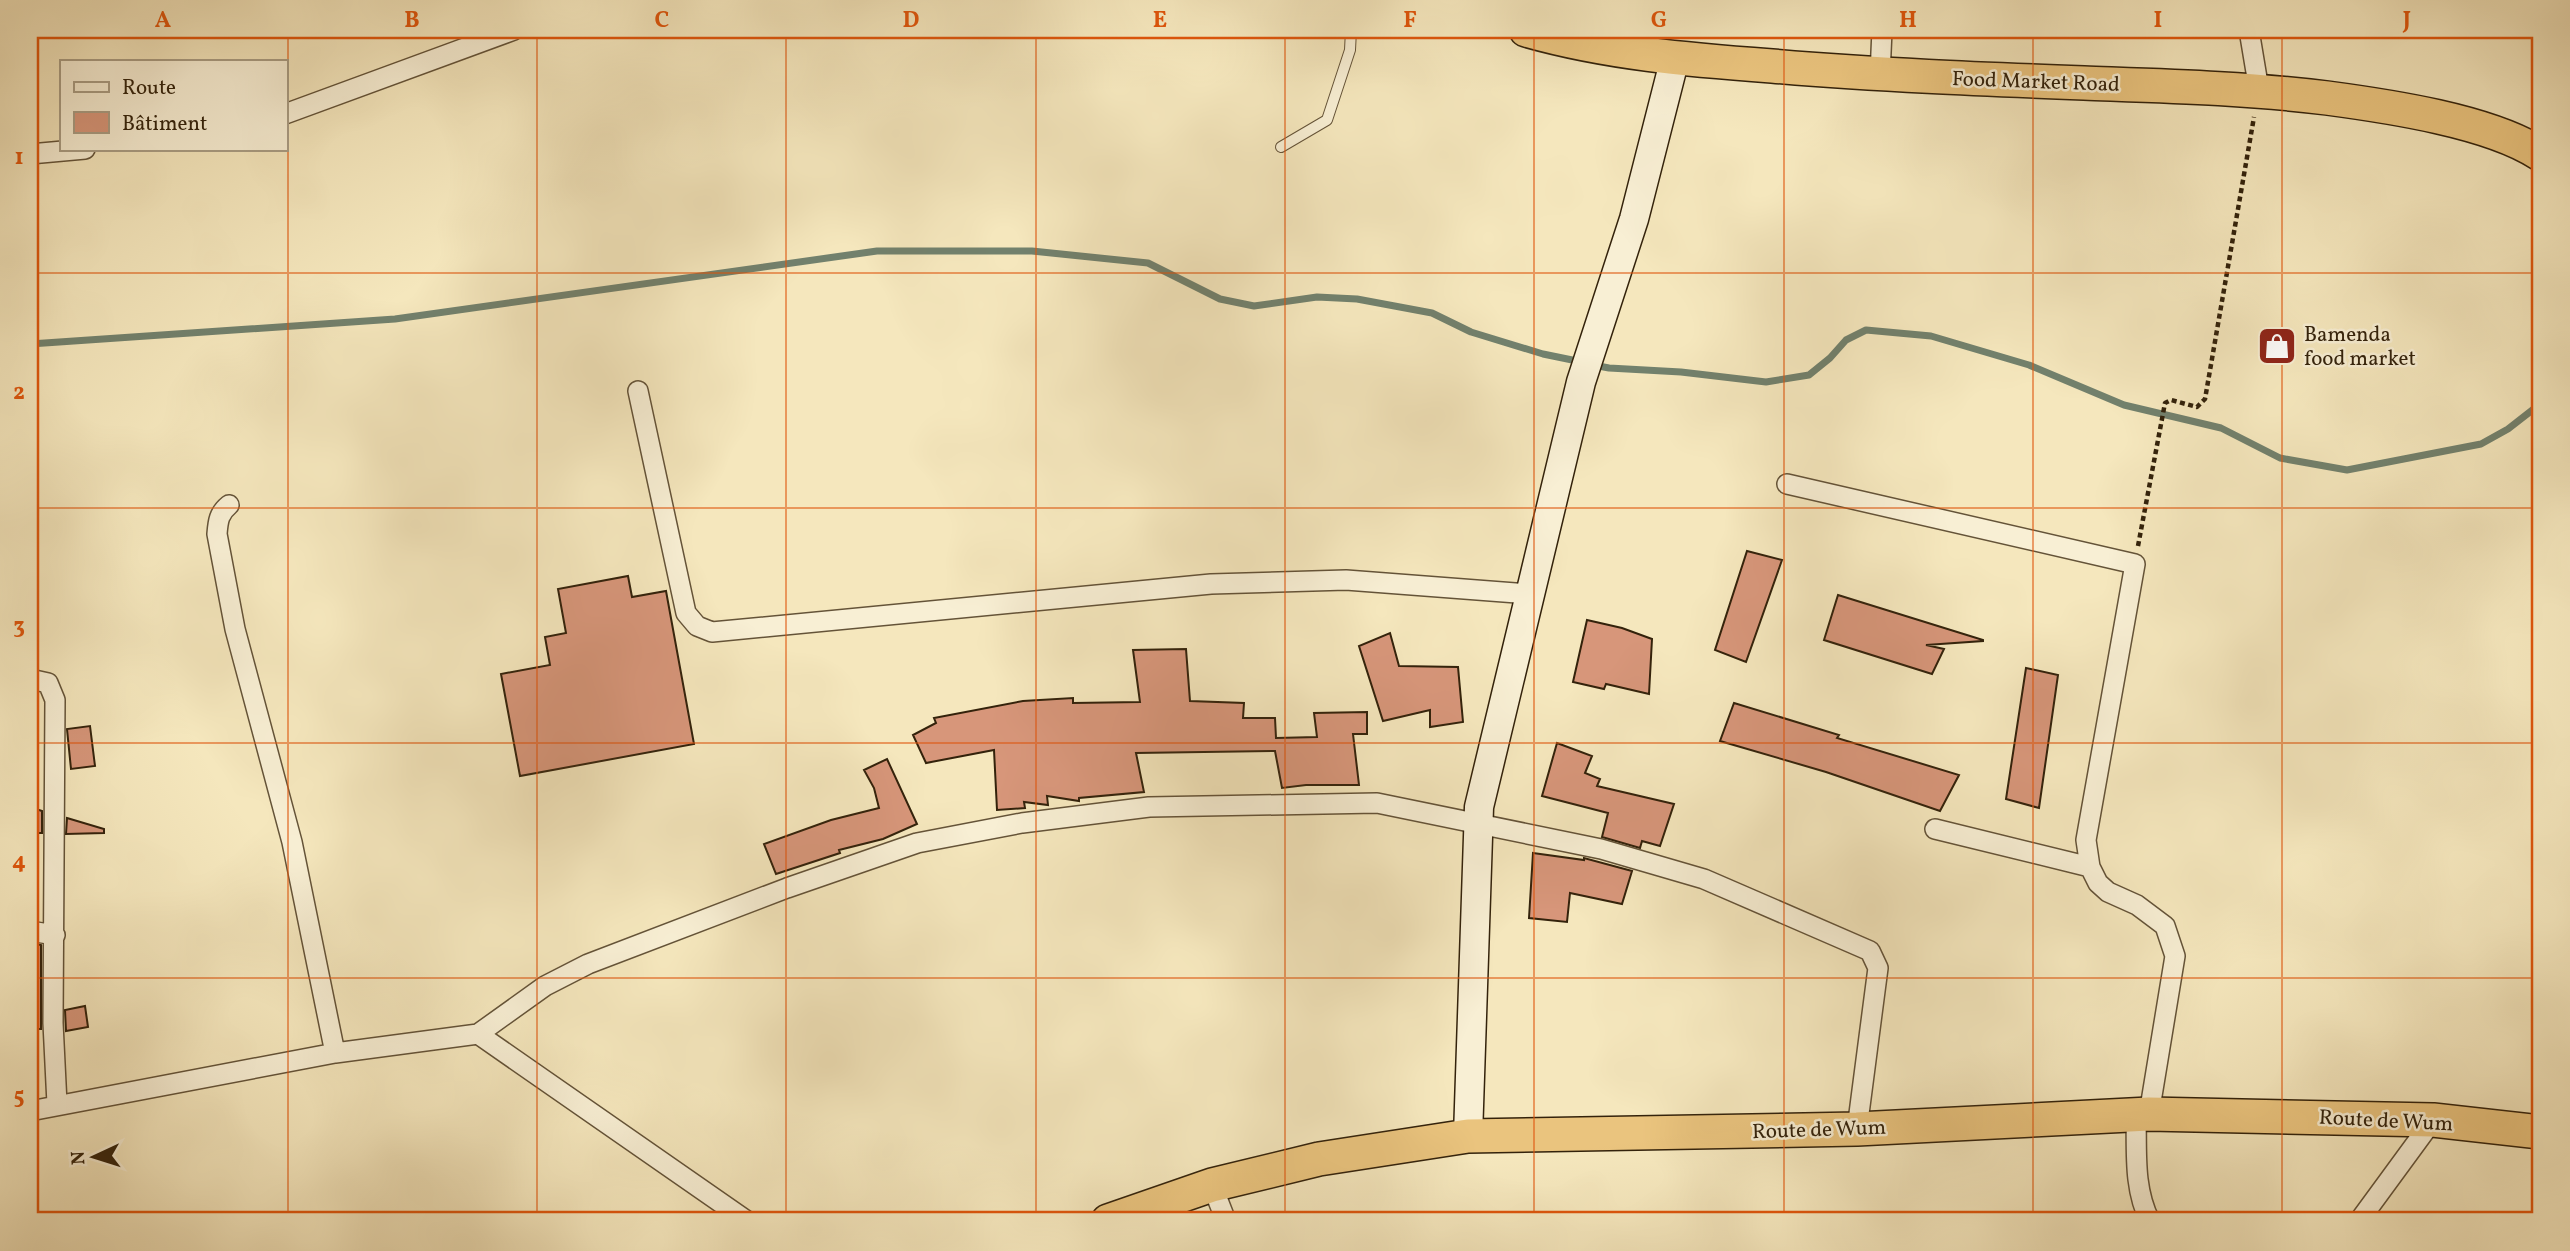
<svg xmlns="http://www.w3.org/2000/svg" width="2570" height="1251" font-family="Vollkorn,serif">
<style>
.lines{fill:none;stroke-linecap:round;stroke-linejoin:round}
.stream{stroke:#72816d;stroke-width:7}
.building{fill:#d7967a;stroke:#33220b;stroke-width:2}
.service-casing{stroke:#645338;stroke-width:12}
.minor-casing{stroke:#645338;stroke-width:22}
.secondary-casing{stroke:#33220b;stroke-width:31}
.trunk-casing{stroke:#33220b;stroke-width:36}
.path{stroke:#33220b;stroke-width:4.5;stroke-dasharray:5 3.5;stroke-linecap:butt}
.service{stroke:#f8efd4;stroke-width:10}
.minor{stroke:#f8efd4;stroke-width:19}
.secondary{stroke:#f8efd4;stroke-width:28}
.trunk{stroke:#eac47e;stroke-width:33}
.grid{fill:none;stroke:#df560c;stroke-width:2;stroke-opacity:0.55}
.labels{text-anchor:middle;stroke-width:5;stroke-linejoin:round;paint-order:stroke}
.street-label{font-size:21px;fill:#33220b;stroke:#f8efd4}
.poi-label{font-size:21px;fill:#33220b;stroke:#f8efd4;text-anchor:start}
.neatline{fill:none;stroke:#df560c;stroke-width:2.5}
.grid-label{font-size:23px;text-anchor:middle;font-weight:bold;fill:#df560c}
</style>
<rect width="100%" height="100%" fill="#f5e7bd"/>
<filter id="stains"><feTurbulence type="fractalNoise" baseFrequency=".00286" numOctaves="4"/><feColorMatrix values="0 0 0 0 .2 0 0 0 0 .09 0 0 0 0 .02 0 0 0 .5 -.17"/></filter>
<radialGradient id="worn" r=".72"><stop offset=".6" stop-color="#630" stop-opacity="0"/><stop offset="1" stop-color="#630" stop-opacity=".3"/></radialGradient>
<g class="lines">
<path class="stream" d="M30 344 395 319 877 251H1032L1148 263 1220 299 1254 306 1317 297 1357 299 1432 313 1471 332 1543 354 1582 362
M1593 365 1609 368 1681 372 1766 382 1809 375 1830 358 1846 340 1866 330 1931 336 2029 365 2124 405 2221 428 2280 458 2347 470 2481 444 2508 429 2540 404"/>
</g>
<path class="building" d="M1747 551 1782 560 1746 662 1715 650Z
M628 576 632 597 666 591 694 744 520 776 501 674 550 665 545 637 566 633 558 589Z
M1838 595 1983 640V641L1926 645 1944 649 1932 674 1824 640Z
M1587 620 1622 628 1652 639 1649 694 1606 684 1604 689 1573 682Z
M1390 633 1399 666 1458 667 1463 722 1430 727V710L1383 721 1359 646Z
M1186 649 1190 701 1244 703 1243 718H1275L1276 738 1317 737 1314 713 1367 712V734H1353L1359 785H1306L1282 788 1275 751 1136 753 1144 792 1079 798V801L1047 796 1048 805 1024 802 1025 808 997 810 994 750 926 763 913 735 936 723 934 718 1023 701 1073 698V703L1140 702 1133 650Z
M2026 668 2058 675 2039 808 2006 799Z
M1734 703 1839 735 1837 738 1959 775 1940 811 1826 772 1720 741Z
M90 726 95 766 71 769 67 729Z
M1557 743 1592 756 1585 773 1600 779 1597 786 1674 804 1660 846 1642 841 1640 848 1602 837 1608 813 1542 796Z
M887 759 917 824 883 839 839 850 840 853 776 874 764 844 831 820 879 808 874 788 864 770Z
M33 808 42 811V833H30V814L33 815Z
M67 818 104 829V833L66 834Z
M1533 853 1584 860V858L1632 871 1622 904 1570 893 1567 922 1529 918Z
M30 943 41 945V1029H30Z
M85 1006 88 1027 66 1031 65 1010Z"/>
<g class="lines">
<g class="service-casing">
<path id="service" d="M1281 147 1327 120 1350 50 1351 30"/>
</g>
<g class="minor-casing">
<path id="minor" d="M2249 30 2259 90
M1880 75 1882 30
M285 114 514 30
M30 154 85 149
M638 391 686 613 697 626 712 632 1211 584 1346 580 1529 594
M1787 484 2135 564 2086 840 2090 867 2098 883 2108 892 2137 905 2165 926 2175 956 2149 1114
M229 505C219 513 218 521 217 534L235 629 292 842 335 1053
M30 679 48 683 55 700 53 1023 57 1104
M1935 829 2090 867
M30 931 55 935
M478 1034 545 986 588 964 787 888 917 843 1022 823 1149 807 1377 803 1601 849 1704 879 1870 951 1878 968 1857 1129
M30 1111 335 1053 478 1034 747 1221
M2136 1114C2137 1150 2133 1188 2150 1221
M1212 1185 1226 1221
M2359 1221 2433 1120"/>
</g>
<g class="secondary-casing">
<path id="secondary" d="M1468 1136 1479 807 1581 382 1634 219 1675 58"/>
</g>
<g class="trunk-casing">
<path id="trunk" d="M1526 30C1606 53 1690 60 1772 66 1876 75 1980 79 2084 83 2165 86 2246 88 2327 98 2387 106 2490 121 2540 154
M1108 1221 1212 1185 1319 1159 1468 1136 1857 1129 2149 1114 2433 1120 2540 1132"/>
</g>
<path class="path" d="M2138 546 2165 403 2171 400 2197 407 2205 399 2254 117"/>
<use href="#service" class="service"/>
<use href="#minor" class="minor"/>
<use href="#secondary" class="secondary"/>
<use href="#trunk" class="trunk"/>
</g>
<path class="grid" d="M288 30V1221M537 30V1221M786 30V1221M1036 30V1221M1285 30V1221M1534 30V1221M1784 30V1221M2033 30V1221M2282 30V1221M30 273H2540M30 508H2540M30 743H2540M30 978H2540"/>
<defs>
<g id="shop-square" transform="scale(2.0125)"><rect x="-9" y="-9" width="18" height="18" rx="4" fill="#8f2418" stroke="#f8efd4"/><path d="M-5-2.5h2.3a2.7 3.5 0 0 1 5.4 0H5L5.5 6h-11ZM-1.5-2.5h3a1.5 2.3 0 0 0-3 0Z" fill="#fff"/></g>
</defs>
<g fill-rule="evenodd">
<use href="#shop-square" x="2277" y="346"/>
</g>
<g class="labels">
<g class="street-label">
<text transform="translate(2036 81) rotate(2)" y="7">Food Market Road</text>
<text transform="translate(2386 1120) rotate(3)" y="7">Route de Wum</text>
<text transform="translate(1819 1129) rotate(-2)" y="7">Route de Wum</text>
</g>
<g class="poi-label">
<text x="2304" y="341">Bamenda<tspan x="2304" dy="24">food market</tspan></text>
</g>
</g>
<rect width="2570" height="1251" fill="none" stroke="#f5e7bd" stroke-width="77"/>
<rect x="60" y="60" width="228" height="91" fill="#f8efd4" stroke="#a99d84" stroke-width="2"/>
<rect x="74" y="82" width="35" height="10" fill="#f8efd4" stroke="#a99d84" stroke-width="2"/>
<text x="122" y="94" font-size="21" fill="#33220b">Route</text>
<rect x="74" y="112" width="35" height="21" fill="#d7967a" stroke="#a99d84" stroke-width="2"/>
<text x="122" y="130" font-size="21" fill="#33220b">Bâtiment</text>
<g transform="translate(94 1157) rotate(266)" stroke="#f8efd4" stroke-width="5" paint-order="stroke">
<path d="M0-5L12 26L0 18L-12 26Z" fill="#33220b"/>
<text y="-10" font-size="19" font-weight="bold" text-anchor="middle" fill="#33220b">N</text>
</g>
<rect x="38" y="38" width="2494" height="1174" class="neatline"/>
<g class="grid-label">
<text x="163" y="27">A</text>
<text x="412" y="27">B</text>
<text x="662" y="27">C</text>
<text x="911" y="27">D</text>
<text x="1160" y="27">E</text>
<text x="1410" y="27">F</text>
<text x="1659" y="27">G</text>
<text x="1908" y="27">H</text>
<text x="2158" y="27">I</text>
<text x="2407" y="27">J</text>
<text x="19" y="164">1</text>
<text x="19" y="399">2</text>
<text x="19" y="633">3</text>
<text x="19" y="868">4</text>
<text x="19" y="1103">5</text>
</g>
<rect width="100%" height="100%" filter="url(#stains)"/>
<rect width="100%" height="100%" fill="url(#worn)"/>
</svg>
